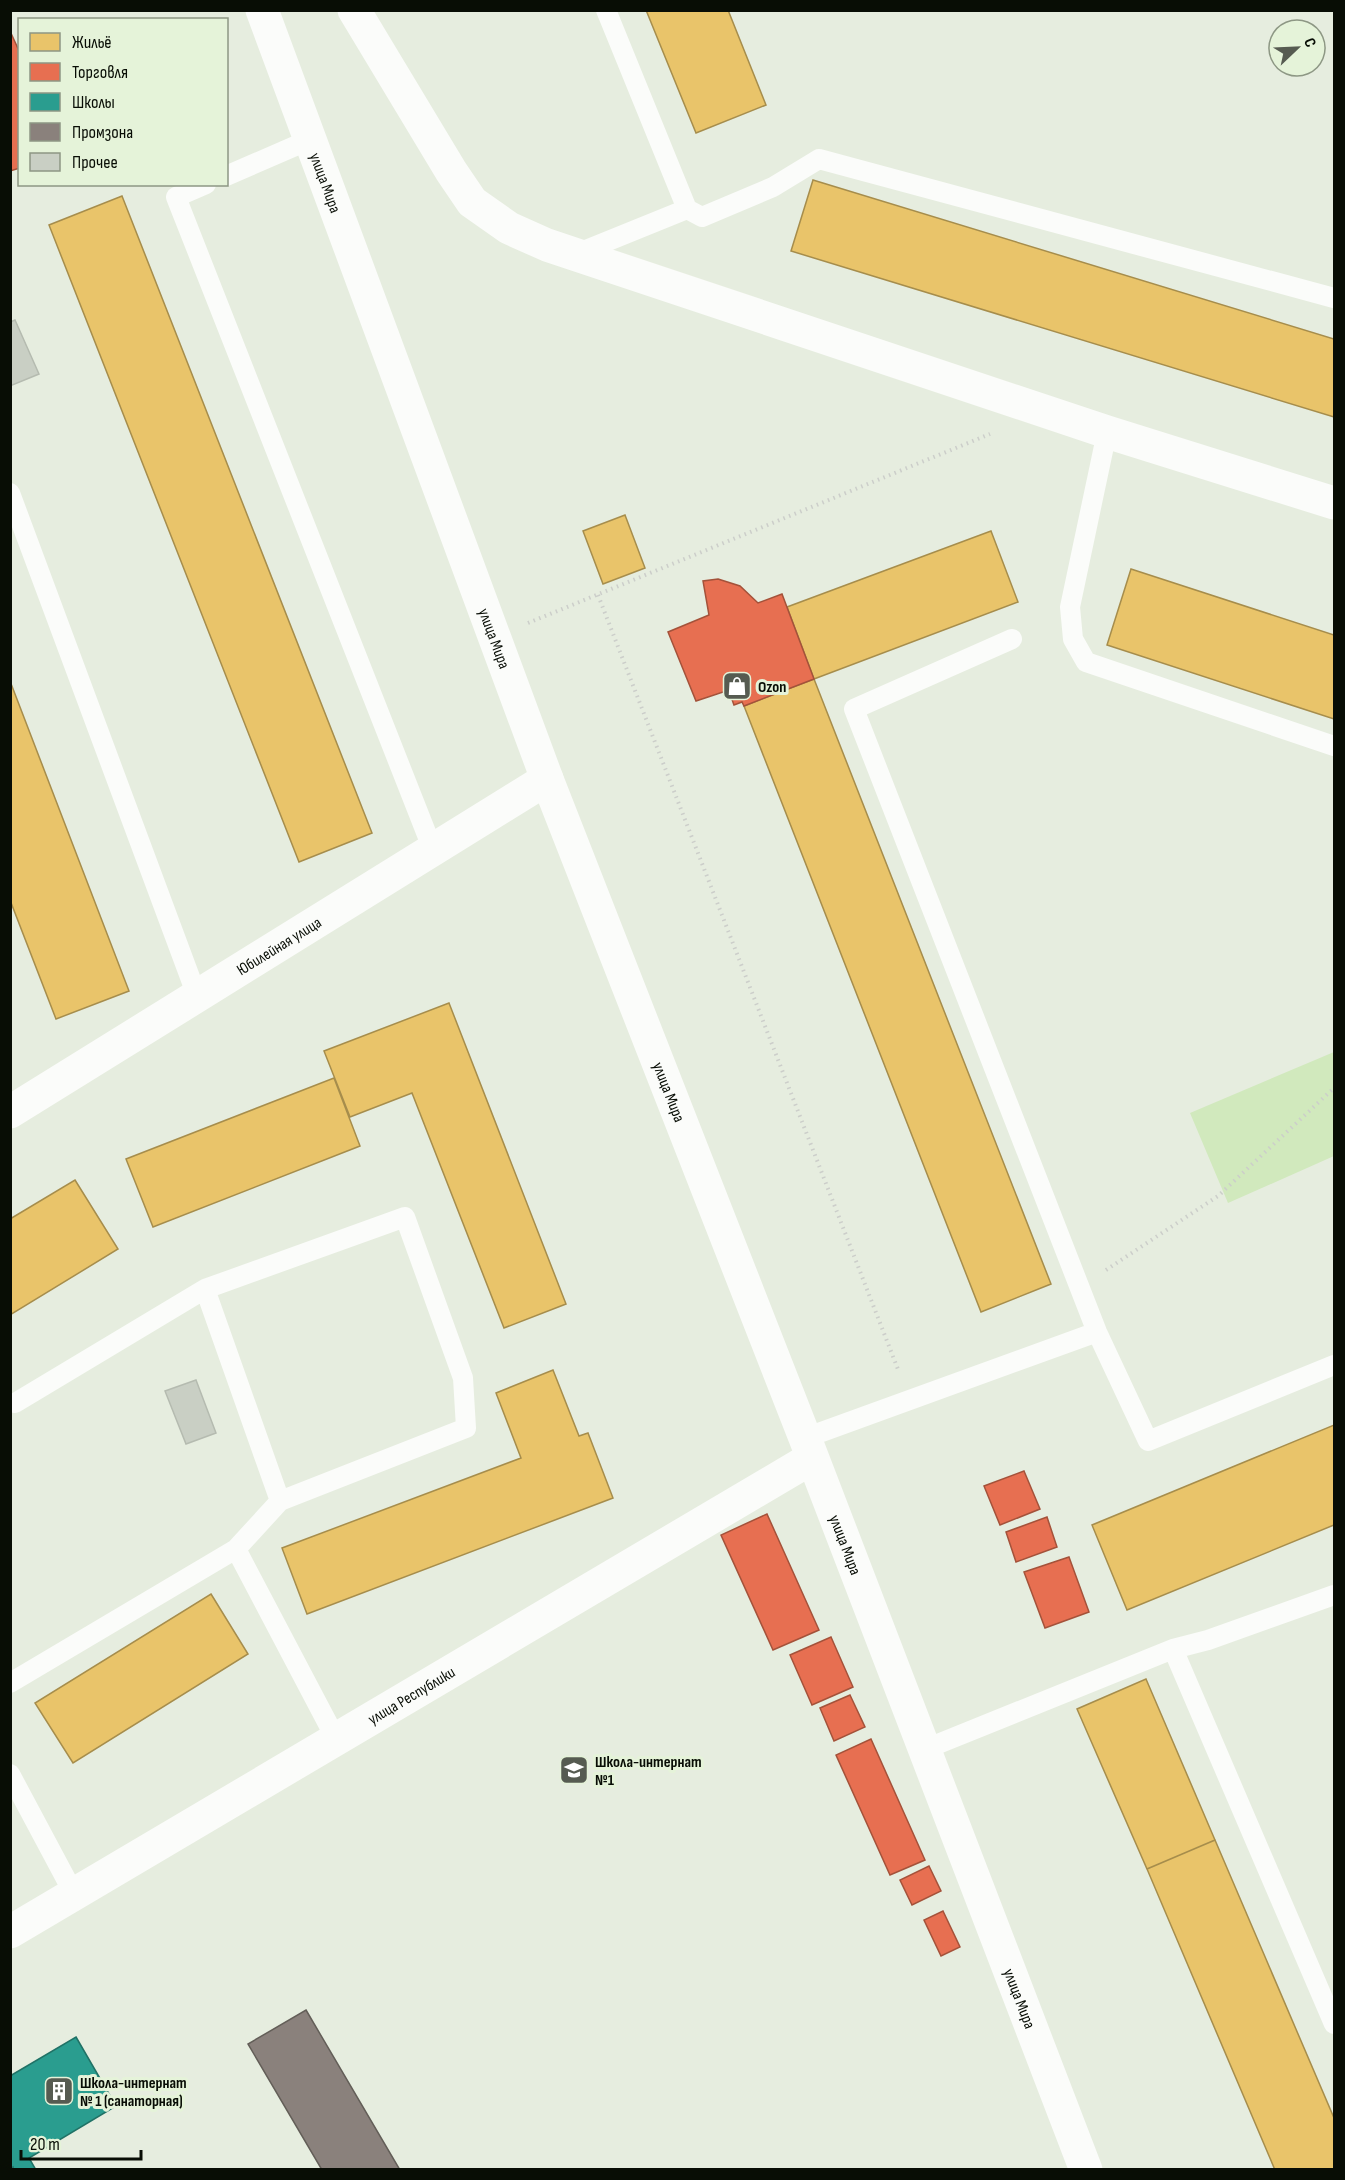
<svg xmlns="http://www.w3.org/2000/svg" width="1345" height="2180" font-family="'Sofia Sans Condensed',sans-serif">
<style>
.green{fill:#d1e9bd}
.homes{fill:#e9c46a;stroke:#a68d4c;stroke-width:1.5}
.shops{fill:#e76f51;stroke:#a4523a;stroke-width:1.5}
.schools{fill:#2a9d8f;stroke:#207266;stroke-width:1.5}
.industry{fill:#8a817c;stroke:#635e58;stroke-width:1.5}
.building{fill:#c9cfc4;stroke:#b5bbb0;stroke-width:1.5}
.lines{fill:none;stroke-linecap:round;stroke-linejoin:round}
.path{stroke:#ccceca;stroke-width:4;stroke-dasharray:1.5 4.5;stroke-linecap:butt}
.lane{stroke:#fbfcfa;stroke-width:20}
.street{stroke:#fbfcfa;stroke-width:33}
.secondary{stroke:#fbfcfa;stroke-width:33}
.labels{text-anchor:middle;stroke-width:6;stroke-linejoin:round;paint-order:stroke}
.street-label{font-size:16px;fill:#080d05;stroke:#e5f3d9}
.poi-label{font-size:16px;font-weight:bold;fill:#080d05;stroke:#e5f3d9;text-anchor:start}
</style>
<rect width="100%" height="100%" fill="#e6eddf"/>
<path class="green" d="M1334 1052V1156L1228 1203 1190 1113Z"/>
<path class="homes" d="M646 10H728L766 105 696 133Z
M813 180 1334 339V417L791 251Z
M122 196 372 833 299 862 49 225Z
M625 515 645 568 603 584 583 531Z
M991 531 1018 602 814 679 787 607Z
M1131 569 1334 635V719L1107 645Z
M814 679 1051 1284 981 1312 744 706Z
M10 681 129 991 56 1019 10 900Z
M449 1003 566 1304 504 1328 412 1093 350 1117 324 1051Z
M334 1078 360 1146 153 1227 126 1159Z
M75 1180 118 1249 10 1315V1219Z
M553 1370 579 1436 588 1433 613 1498 307 1614 282 1548 521 1458 496 1393Z
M1334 1425V1525L1127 1610 1092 1525Z
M211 1594 248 1654 73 1763 35 1703Z
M1146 1679 1215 1840 1147 1869 1077 1709Z
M1215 1840 1334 2118V2170H1275L1147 1869Z"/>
<path class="shops" d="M10 31 20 53V168L10 171Z
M718 579 740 586 758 603 782 594 814 679 744 706 742 702 734 705 730 694 723 692 696 701 668 632 709 615 703 581Z
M1024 1471 1040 1509 1000 1525 984 1486Z
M767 1514 819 1630 773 1650 721 1535Z
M1047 1517 1057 1547 1016 1562 1006 1532Z
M1069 1557 1089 1612 1045 1628 1024 1572Z
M831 1637 853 1687 812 1705 790 1655Z
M850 1695 865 1727 834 1741 820 1708Z
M871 1739 925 1860 890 1875 836 1755Z
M929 1866 941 1891 912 1905 900 1880Z
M943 1911 960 1947 941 1956 924 1920Z"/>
<path class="schools" d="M76 2037 116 2106 29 2158 36 2170H14L13 2167 10 2169V2076Z"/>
<path class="industry" d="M306 2010 400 2170H322L248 2044Z"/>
<path class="building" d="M15 320 39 374 10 386V322Z
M196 1380 216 1433 186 1444 165 1391Z"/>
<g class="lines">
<path class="path" d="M598 595 899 1372
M528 623 990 434
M1106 1270 1218 1196 1334 1088"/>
<path class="lane" d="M606 10 687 209
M226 176 309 140
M206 184 176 197 433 850
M576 254 687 209 702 217 773 187 819 159 1334 298
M1107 432 1070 607 1073 639 1086 662 1334 746
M10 493 197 996
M1012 639 854 709 1097 1332 1148 1441 1334 1365
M15 1403 205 1289
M805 1438 1097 1332
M236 1549 336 1739
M1173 1649 1334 2024
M10 1683 236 1549 280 1501 466 1428 463 1378 405 1217 205 1289 280 1501
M923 1750 1173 1649 1208 1640 1334 1595
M10 1774 74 1894"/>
<g class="street">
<path d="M354 10 451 171 472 202 509 228 547 245 1107 432 1334 503"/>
<path id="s1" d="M10 1112 547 779"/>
<path id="s2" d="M10 1932 812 1458"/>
</g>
<path class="secondary" id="s3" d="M262 10 547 779 805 1438 1086 2170"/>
</g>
<defs>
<g id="shop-square" transform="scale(1.5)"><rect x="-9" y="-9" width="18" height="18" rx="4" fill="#565b51" stroke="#e5f3d9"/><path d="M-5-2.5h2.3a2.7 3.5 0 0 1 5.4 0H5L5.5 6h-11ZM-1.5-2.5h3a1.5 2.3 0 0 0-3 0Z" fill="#fff"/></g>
<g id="school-square" transform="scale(1.5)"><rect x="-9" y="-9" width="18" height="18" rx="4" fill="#565b51" stroke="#e5f3d9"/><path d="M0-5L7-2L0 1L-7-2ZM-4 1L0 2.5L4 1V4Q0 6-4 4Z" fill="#fff"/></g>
<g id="building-square" transform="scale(1.5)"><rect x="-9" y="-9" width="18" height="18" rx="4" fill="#565b51" stroke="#e5f3d9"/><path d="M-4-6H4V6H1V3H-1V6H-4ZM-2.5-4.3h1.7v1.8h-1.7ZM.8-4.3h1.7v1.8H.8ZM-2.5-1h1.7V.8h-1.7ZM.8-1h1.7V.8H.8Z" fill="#fff"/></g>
</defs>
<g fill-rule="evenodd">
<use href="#shop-square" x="737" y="686"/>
<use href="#school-square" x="574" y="1770"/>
<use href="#building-square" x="59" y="2091"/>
</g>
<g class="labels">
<g class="street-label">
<text dy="6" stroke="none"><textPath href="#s3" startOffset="184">улица Мира</textPath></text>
<text dy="6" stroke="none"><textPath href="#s3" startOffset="670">улица Мира</textPath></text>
<text dy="6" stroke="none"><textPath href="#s1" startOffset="316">Юбилейная улица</textPath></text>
<text dy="6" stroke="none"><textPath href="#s3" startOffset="1156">улица Мира</textPath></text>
<text dy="6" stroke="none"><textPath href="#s3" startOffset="1642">улица Мира</textPath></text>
<text dy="6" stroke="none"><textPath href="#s2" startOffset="466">улица Республики</textPath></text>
<text dy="6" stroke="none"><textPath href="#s3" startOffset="2128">улица Мира</textPath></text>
</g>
<g class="poi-label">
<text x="758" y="692">Ozon</text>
<text x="595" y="1767">Школа-интернат<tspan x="595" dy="18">№1</tspan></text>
<text x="80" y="2088">Школа-интернат<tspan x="80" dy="18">№ 1 (санаторная)</tspan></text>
</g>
</g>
<rect width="1345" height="2180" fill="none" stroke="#080d05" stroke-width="24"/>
<rect x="18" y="18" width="210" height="168" fill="#e5f3d9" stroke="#8d9784" stroke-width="1.5"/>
<rect x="30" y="33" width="30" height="18" fill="#e9c46a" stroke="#8d9784" stroke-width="1.5"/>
<text x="72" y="48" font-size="18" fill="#080d05">Жильё</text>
<rect x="30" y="63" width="30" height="18" fill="#e76f51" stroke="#8d9784" stroke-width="1.5"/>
<text x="72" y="78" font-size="18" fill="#080d05">Торговля</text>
<rect x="30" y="93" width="30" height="18" fill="#2a9d8f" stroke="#8d9784" stroke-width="1.5"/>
<text x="72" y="108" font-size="18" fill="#080d05">Школы</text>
<rect x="30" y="123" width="30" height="18" fill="#8a817c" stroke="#8d9784" stroke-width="1.5"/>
<text x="72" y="138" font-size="18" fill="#080d05">Промзона</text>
<rect x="30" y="153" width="30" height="18" fill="#c9cfc4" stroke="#8d9784" stroke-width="1.5"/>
<text x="72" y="168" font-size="18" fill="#080d05">Прочее</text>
<g transform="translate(1297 48) rotate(67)"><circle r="28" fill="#e5f3d9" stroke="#8d9784" stroke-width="1.5"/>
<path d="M0-4.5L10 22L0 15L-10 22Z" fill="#565b51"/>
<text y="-9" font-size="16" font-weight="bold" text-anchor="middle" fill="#080d05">С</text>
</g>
<path d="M21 2150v9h120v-9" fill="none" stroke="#080d05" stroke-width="3"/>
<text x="30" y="2150" font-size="18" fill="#080d05" stroke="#e5f3d9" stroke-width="4.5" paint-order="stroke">20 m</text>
</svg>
